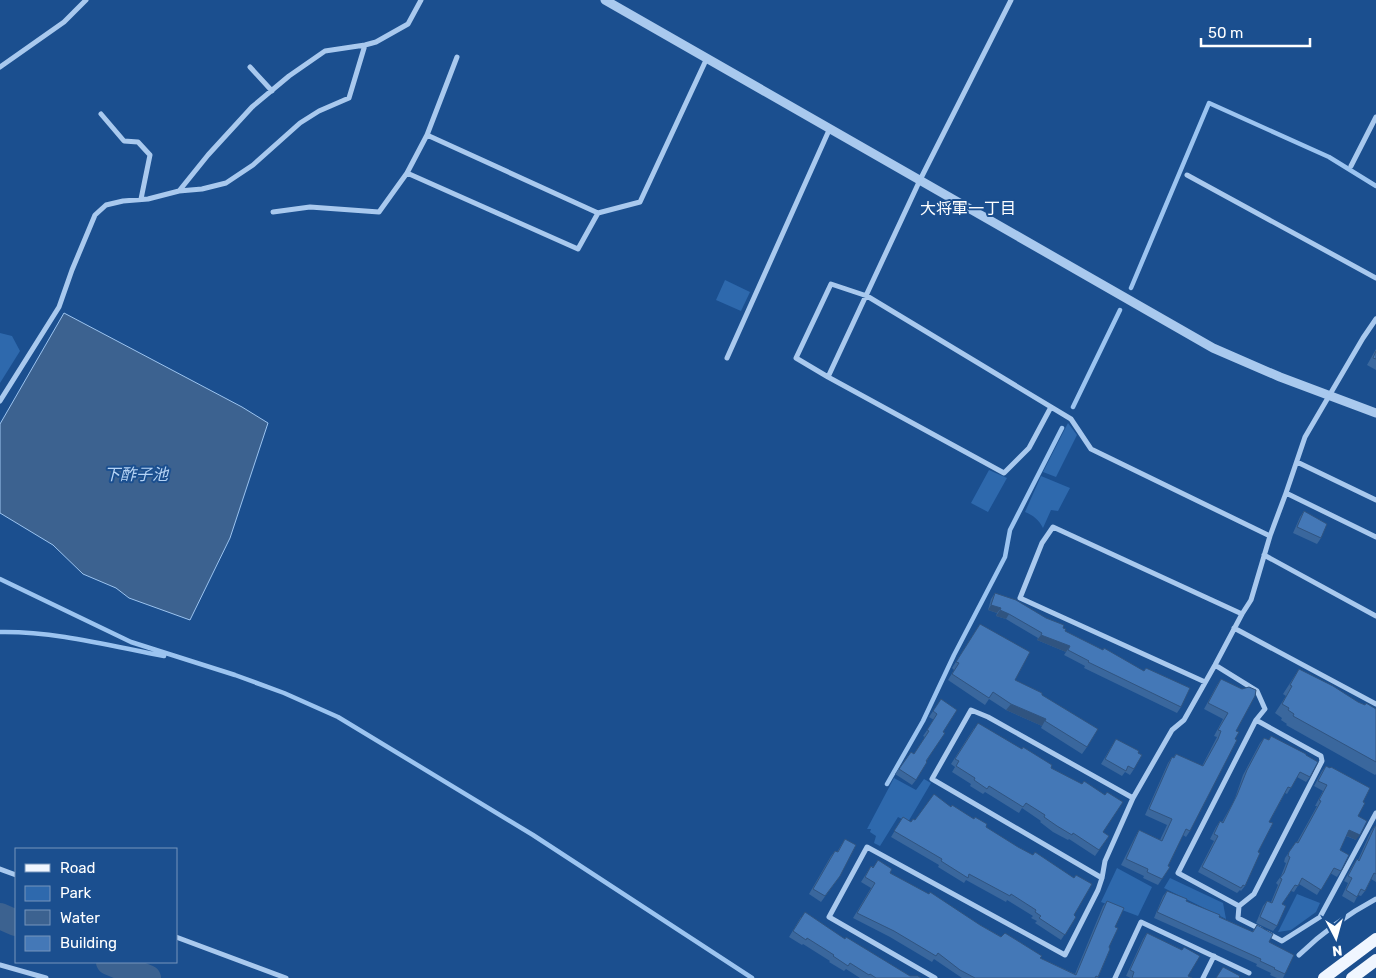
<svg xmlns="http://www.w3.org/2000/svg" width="1376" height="978" font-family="Rubik,'Noto Sans JP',sans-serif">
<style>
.green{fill:#2e69ad}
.water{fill:#3c6290;stroke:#9cc4f0}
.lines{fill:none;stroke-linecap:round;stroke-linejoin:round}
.stream{stroke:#9cc4f0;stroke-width:4.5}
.river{stroke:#3c6290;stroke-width:26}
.minor{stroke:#a9c9ee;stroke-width:5}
.tertiary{stroke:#a9c9ee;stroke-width:9}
.primary{stroke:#f0f6ff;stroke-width:12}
.wall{fill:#3a679d}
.shaded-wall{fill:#305480}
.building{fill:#4478b7;stroke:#305480}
.labels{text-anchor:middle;stroke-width:4;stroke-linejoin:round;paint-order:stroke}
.neighbourhood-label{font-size:16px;fill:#fff;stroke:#1b4f8f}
.water-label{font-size:16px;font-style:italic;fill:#b5d3f5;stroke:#1b4f8f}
</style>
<rect width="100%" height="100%" fill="#1b4f8f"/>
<path class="green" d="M725 280 750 292 741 311 716 300Z
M0 333 12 336 20 351 0 383Z
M1068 423 1077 435 1056 477 1043 472Z
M989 470 1007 478 988 512 971 503Z
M1041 476 1070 488 1058 511 1051 510 1043 528C1039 520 1033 515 1025 512Z
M894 778 916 790 924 779 931 783 908 822 898 817 880 846 874 843 876 836 870 832 871 829H867Z
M1117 868 1152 887 1138 916 1101 902Z
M1170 878 1223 903 1226 919 1164 888Z
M1297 894 1320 903 1316 912 1291 930 1278 932Z"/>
<path class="water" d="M64 313 242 407 268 423 230 538 190 620 129 598 116 588 83 574 53 545 0 513V424Z"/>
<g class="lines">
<path class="stream" d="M1131 288 1209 103 1329 157 1376 186
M1073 407 1120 310
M0 579 131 642 235 675 284 693 338 717 533 835 752 978
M0 632C55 631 111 646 164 656
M887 784 923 721 954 655 1005 557 1010 530 1062 428"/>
<path class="river" d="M0 916 16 923
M109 962 148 978"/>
<path class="minor" d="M1011 0 920 180 828 377 1004 473 1029 448 1051 407
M0 67 64 22 86 0
M250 67 272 91
M101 114 124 141 138 142 150 155 141 199
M427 135 457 57
M1351 166 1376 117
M1187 175 1376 278
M179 191 202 189 226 183 253 165 300 123 319 111 349 98 365 45
M273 212 310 207 379 212 407 173
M598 213 578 249 407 173 427 135 598 213 640 202 707 58
M1376 319 1363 338 1305 437 1286 493 1376 537
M727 358 830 128
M828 377 796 358 831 284 867 296 1071 419 1091 449 1270 536 1286 493
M0 401 59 307 72 270 95 215 106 205 123 201 148 199 179 191 208 155 252 107 289 76 325 51 365 45 376 42 408 24 421 0
M1297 462 1376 500
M1264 555 1376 616
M1242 614 1251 600 1270 536
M1234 628 1376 704
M1215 665 1257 691 1265 709 1256 720 1178 873 1239 906
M1256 720 1321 756 1322 761 1254 894 1239 906 1238 918 1260 929
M0 869 16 875
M1102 878 932 779 971 710 988 717 1133 798 1172 730 1184 720 1215 665 1242 614 1053 527 1042 543 1020 598 1205 682
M1267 933 1282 941 1320 917 1376 813
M176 937 286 978
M1299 955C1324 931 1346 915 1376 899
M0 965 46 978
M935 978 829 917 867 847 1065 955 1098 890 1102 878 1105 861 1133 798
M1115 978 1141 922 1249 973
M1203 978 1214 956"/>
<path class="tertiary" d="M605 0 1213 348 1280 377 1376 413"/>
<path class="primary" d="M1324 978 1376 939
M1352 978 1376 960"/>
</g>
<path class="wall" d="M1376 349V370L1367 365Z
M1304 511 1321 538 1317 544 1293 533 1300 517Z
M995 593 1063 628 1065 631 1181 707 1177 713 1084 668 1085 666 1064 655 1066 652 1037 640 1038 638 1006 619 996 616 997 613 988 610 991 599Z
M980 624 1015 680 1042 695 1087 747 1082 754 1041 728 1042 726 1006 710 989 699 985 705 948 680 954 670 952 668Z
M1299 669 1358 702 1376 709V774L1375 775 1286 725 1287 724 1281 720 1282 718 1275 713 1286 696 1283 694Z
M1221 679 1236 731 1190 831 1186 837 1183 835 1168 866 1170 867 1158 885 1143 878 1144 876 1121 865 1135 837 1139 830 1160 840 1167 825 1145 815 1168 763 1172 757 1173 758 1176 754 1202 766 1217 737 1214 736 1223 719 1204 709 1217 685Z
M941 699 943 732 916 780 912 785 895 774 911 752 914 754 925 737 923 736 934 720 929 717Z
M974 728 1051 768 1103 832 1109 836 1095 856 1069 839 1068 840 1053 832 1040 822 1041 821 1022 808 1019 813 985 792 983 794 970 786 971 784 952 772 955 767 951 764Z
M1271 736 1306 755 1310 777 1306 782 1297 777 1287 794 1285 793 1269 822 1245 886 1241 891 1240 890 1237 893 1198 872 1214 841 1210 839 1216 827 1220 821 1222 822 1234 801 1243 775 1260 743 1264 738 1269 740Z
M1116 739 1134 769 1130 775 1125 772 1122 776 1101 764Z
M1326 766 1363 802 1358 816 1356 840 1346 836 1340 850 1341 871 1337 877 1330 873 1317 895 1299 884 1294 892 1291 891 1282 904 1277 926 1273 931 1256 923 1263 906 1267 901 1271 902 1278 885 1276 883 1281 876 1286 863 1284 862 1285 858 1296 842H1297L1317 806H1315L1323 791 1314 786 1322 771Z
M951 807 986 827 1076 917 1061 940 1035 923 1037 921 1031 918 1033 916 1007 900 1006 902 966 880 964 883 938 867 939 865 891 837 903 817 911 822Z
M1375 826H1376V882L1371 879 1365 891 1361 896 1358 895 1354 903 1342 896 1348 883 1344 881 1353 865 1357 859 1358 860 1371 831Z
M845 839 840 876 821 902 809 894 831 856 835 851 837 852Z
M871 866 890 873 980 925 1040 958 1075 974 1103 906 1107 901 1115 927 1109 947 1110 949 1098 978H962L934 959 932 962 890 937 853 918 871 888 861 882Z
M1167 891 1186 901 1252 932 1257 925 1269 942 1285 974 1283 978H1277L1270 975 1271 973 1256 966 1257 964 1154 918 1163 896Z
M801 917 845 939 910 976 921 978H860L846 969 844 971 829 962 830 961 803 944 802 945 789 937Z
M1147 933 1188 976 1192 978H1131L1126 976 1143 939Z"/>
<path class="shaded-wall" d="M991 605 1001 608 997 613 988 610Z
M1000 610 1009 614 1006 619 996 616Z
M1041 635 1070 646 1066 652 1037 640Z
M1011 704 1046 719 1042 726 1006 710Z
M1349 830 1360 835 1356 840 1345 835Z"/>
<path class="building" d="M1376 351V359L1373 358Z
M1304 511 1327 524 1321 538 1297 527Z
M995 593 1016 600 1046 618 1064 625 1063 628 1066 629 1065 631 1103 650 1104 648 1144 671 1146 668 1190 688 1181 707 1088 662 1089 661 1068 650 1070 646 1041 635 1042 633 1009 614 1000 610 1001 608 991 605Z
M980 624 1030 652 1015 680 1042 693V695L1098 729 1087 747 1045 721 1046 719 1011 704 993 692 989 698 952 674 959 663 956 662Z
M1299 669 1333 686 1358 702 1365 705 1366 703 1376 709V762L1293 716 1294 714 1288 710 1289 708 1282 704 1292 686 1290 685Z
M1221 679 1242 689 1249 687 1256 690 1255 696 1236 731 1239 732 1235 739 1237 740 1190 831 1186 829 1168 866 1170 867 1162 879 1147 872 1148 869 1126 859 1139 830 1162 841 1172 819 1149 809 1172 757 1174 758 1176 754 1203 766 1218 739 1221 731 1218 730 1228 713 1208 703Z
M941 699 957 710 943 732 945 733 926 761 927 762 916 780 899 769 911 752 914 754 929 731 927 730 937 714 933 711Z
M978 723 1022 749 1023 747 1052 765 1051 768 1082 784 1084 781 1105 795 1107 792 1123 802 1103 832 1109 836 1099 850 1073 833 1072 835 1057 826 1044 817 1045 815 1026 803 1023 807 989 786 987 789 974 780 975 778 956 766 959 761 955 759Z
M1271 736 1306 754V755L1318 762 1310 777 1300 772 1291 788 1288 787 1269 822 1273 823 1258 852 1260 853 1245 886 1243 885 1241 888 1202 867 1218 836 1214 834 1220 821 1223 823 1237 795 1247 770 1264 738 1269 740Z
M1116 739 1139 751 1138 753 1142 755 1134 769 1128 766 1126 771 1105 759Z
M1326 766 1330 768 1331 767 1370 788 1363 802 1365 803 1358 816 1367 821 1360 835 1349 830 1340 850 1349 855 1341 871 1334 868 1321 890 1302 878 1298 886 1295 885 1282 904 1286 906 1277 926 1260 917 1267 901 1272 903 1282 879 1280 878 1284 873 1290 857 1288 856 1289 852 1296 842 1298 843 1321 801 1319 800 1327 785 1318 781Z
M934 794 951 807 952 805 974 819 975 817 987 824 986 827 1018 847 1033 855 1035 852 1074 878 1076 875 1092 884 1074 915 1076 917 1065 935 1039 918 1041 916 1035 912 1036 910 1011 894 1010 896 969 874 968 878 941 861 942 859 894 831 903 817 911 822 913 819 915 820Z
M1375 826H1376V874L1374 873 1365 891 1361 889 1357 897 1346 890 1352 878 1348 876 1357 859 1359 861Z
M845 839 856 845 840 876 825 896 813 889 835 851 838 852Z
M878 860 892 869 890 873 929 894 930 892 980 925 1001 937 1005 933 1042 956 1040 958 1076 975 1107 901 1124 908 1115 927 1118 928 1109 947 1110 949 1098 977 1096 976 1095 978H975L960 970 938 953 936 956 894 931 857 913 875 883 865 877 871 866 873 868Z
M1167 891 1187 899 1186 901 1220 915 1219 917 1253 932 1257 925 1273 934 1269 942 1294 955 1285 974 1274 969 1275 968 1260 961 1261 959 1157 912Z
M805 912 845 939 846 937 910 976H918L921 978H876L870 974 869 975 850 963 848 966 833 956 834 955 807 938 806 940 793 931Z
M1147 933 1182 950 1184 947 1200 956 1188 976 1192 978H1132L1134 972 1130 970Z
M1223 967 1240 976 1239 977 1240 978H1216Z"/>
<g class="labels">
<g class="neighbourhood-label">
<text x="968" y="214">大将軍一丁目</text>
</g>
<g class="water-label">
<text x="136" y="480">下酢子池</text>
</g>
</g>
<rect x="15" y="848" width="162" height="115" fill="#1b4f8f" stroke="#7695bc"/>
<rect x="25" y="864" width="25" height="8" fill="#f0f6ff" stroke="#7695bc"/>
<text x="60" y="873" font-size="15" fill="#ffffff">Road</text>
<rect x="25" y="886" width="25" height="15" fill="#2e69ad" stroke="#7695bc"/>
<text x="60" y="898" font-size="15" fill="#ffffff">Park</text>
<rect x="25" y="910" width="25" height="15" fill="#3c6290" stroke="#7695bc"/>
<text x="60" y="923" font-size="15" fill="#ffffff">Water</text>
<rect x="25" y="936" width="25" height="15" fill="#4478b7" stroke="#7695bc"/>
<text x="60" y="948" font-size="15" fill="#ffffff">Building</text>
<g transform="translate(1336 938) rotate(174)" stroke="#1b4f8f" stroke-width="4" paint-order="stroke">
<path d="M0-4L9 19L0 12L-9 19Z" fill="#ffffff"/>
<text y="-8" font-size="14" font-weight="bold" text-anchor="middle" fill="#ffffff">N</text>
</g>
<path d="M1201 38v8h109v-8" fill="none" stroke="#ffffff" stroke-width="2.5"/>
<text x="1208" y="38" font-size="15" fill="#ffffff" stroke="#1b4f8f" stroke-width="4" paint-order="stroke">50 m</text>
</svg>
